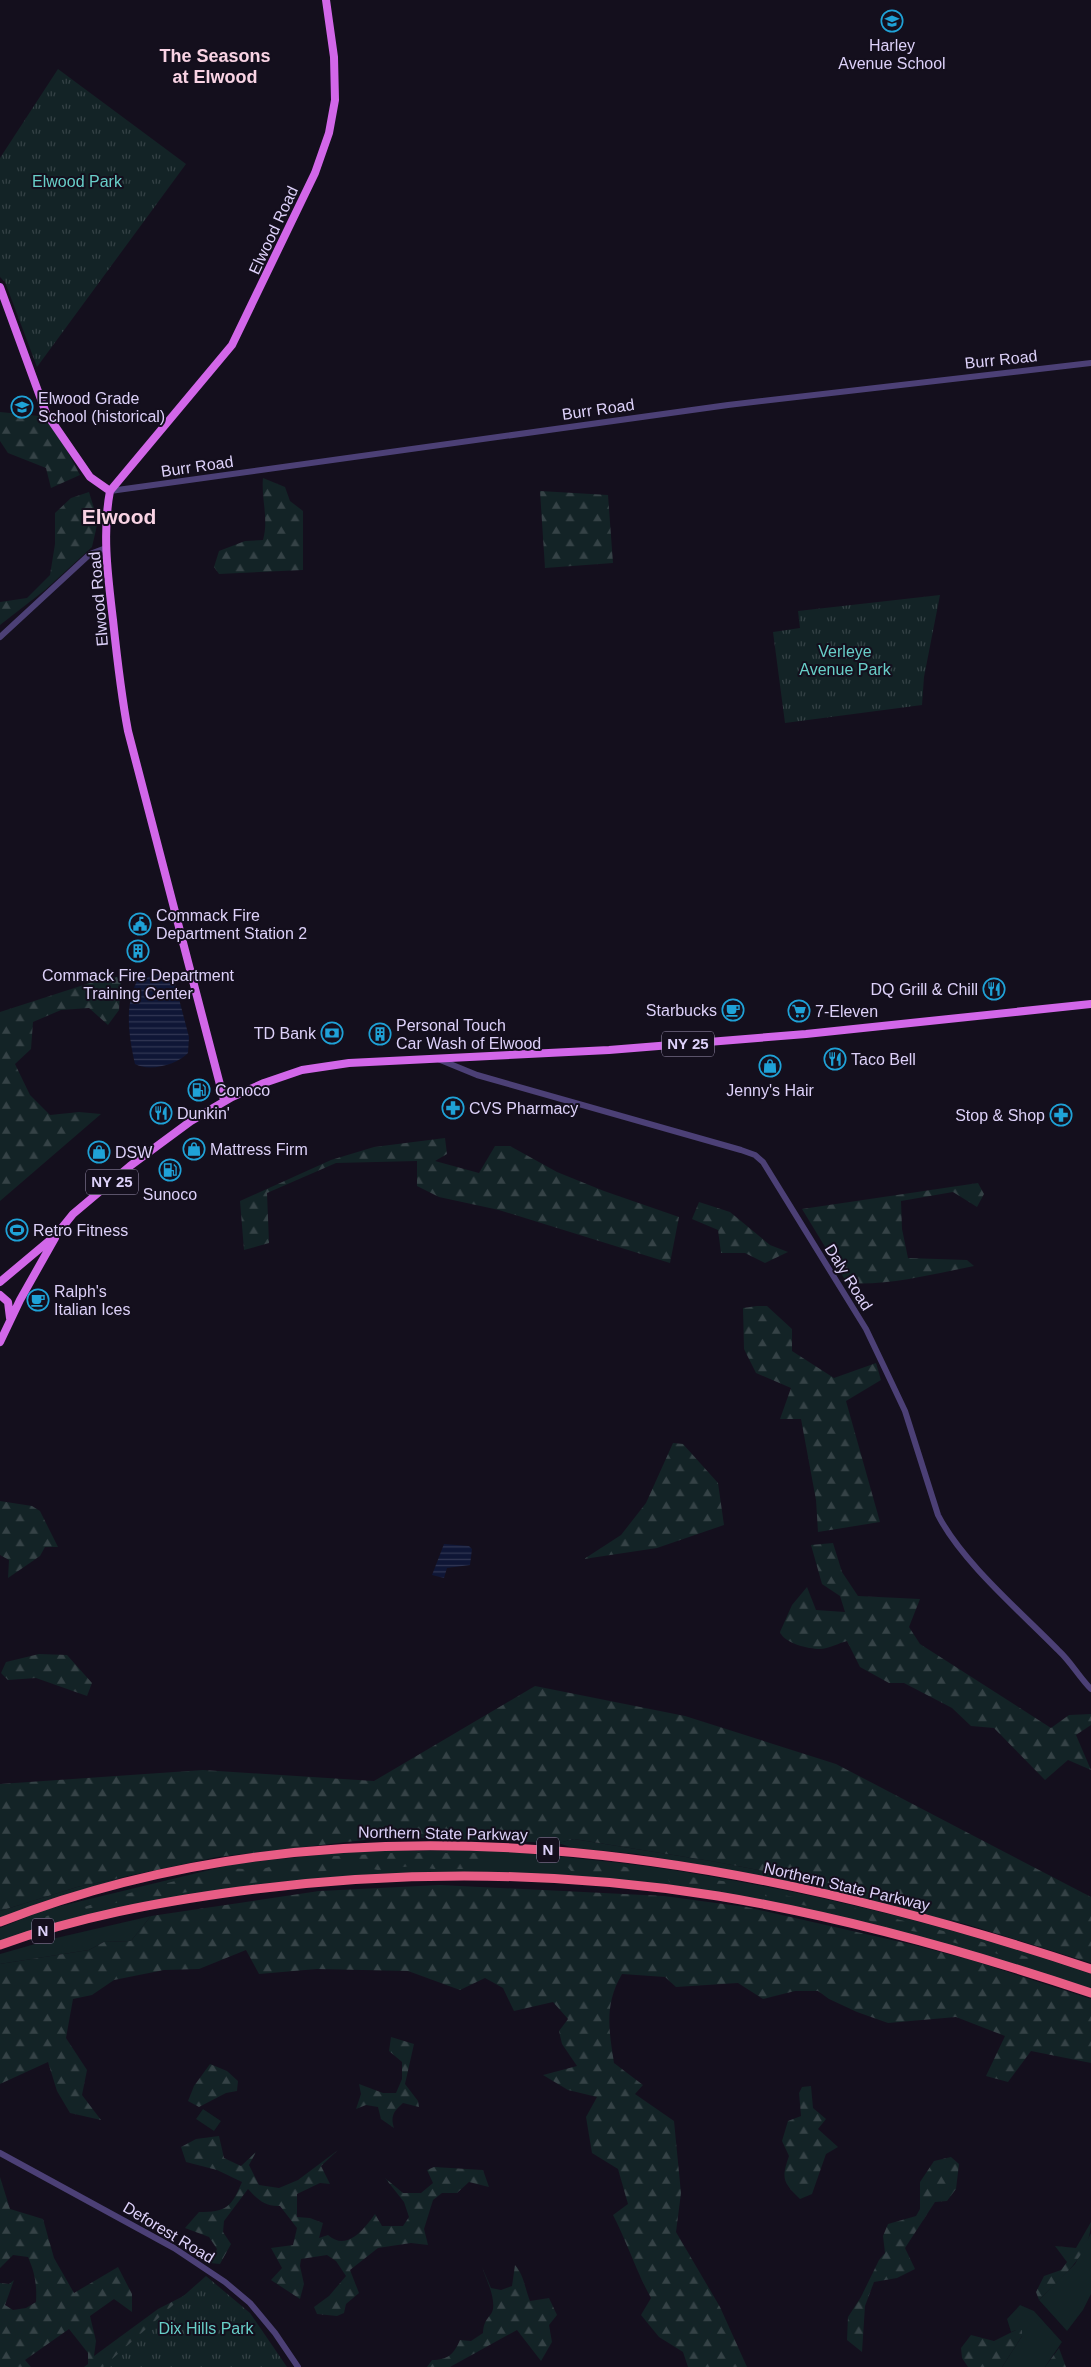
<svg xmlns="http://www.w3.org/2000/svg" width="1091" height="2367" font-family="Arial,sans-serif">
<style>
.grass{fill:#132326}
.forest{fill:url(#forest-firs)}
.park{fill:url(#park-tufts)}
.water{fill:url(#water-rules)}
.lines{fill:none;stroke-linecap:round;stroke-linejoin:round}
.minor{stroke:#4c4076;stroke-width:6}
.major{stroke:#d267e9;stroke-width:8}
.highway{stroke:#e85d85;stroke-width:9}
.labels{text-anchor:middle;stroke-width:4;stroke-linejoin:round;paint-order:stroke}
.shield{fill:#140f1d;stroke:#a197b7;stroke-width:1}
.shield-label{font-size:15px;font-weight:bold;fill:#ddd1f9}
.poi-label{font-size:16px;fill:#ddd1f9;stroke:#140f1d;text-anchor:start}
.park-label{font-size:16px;fill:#68cec8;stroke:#140f1d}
.street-label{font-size:16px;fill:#ddd1f9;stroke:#140f1d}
.neighbourhood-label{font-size:18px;font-weight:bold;fill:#f9d3e4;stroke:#140f1d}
.district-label{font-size:21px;font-weight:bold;fill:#f9d3e4;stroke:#140f1d}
</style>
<defs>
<pattern id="forest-firs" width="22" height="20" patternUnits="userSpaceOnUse" patternTransform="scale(1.25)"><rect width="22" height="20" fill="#132326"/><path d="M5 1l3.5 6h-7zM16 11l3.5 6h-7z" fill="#354246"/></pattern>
<pattern id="park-tufts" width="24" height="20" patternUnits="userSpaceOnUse" patternTransform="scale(1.25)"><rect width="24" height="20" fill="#132326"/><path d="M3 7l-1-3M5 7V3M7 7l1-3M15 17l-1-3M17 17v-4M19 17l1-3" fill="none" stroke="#354246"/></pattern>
<pattern id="water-rules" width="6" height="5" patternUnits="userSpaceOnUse" patternTransform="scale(1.25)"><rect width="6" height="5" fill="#0f1636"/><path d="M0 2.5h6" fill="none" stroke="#323754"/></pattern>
</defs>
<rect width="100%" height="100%" fill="#140f1d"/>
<path class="grass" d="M574 1839 711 1861 844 1886 974 1926 712 1867 636 1854 573 1848 558 1843Z
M494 1850C549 1856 604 1860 659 1868 805 1890 951 1926 1091 1974V1991L758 1901 493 1874 236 1889 0 1943V1928L44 1910 234 1864 356 1851Z
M129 1876 36 1904 0 1919V1911L77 1887Z
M151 1916 131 1941 104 1942 89 1950 0 1964V1954L56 1938Z
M203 2109 221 2121 214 2131 196 2119Z
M1091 2233V2294L1083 2310 1067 2331 1039 2300 1075 2264Z
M1020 2305 1034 2311 1062 2342 1045 2367H1002L1022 2336 1016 2330 1011 2332 1007 2319Z"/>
<path class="forest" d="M0 412 49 417 80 475 51 488 46 468 8 453 0 441Z
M263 478 285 487 290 501 303 511V570L219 574 214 567 219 551 245 541 263 540C269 519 261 499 263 478Z
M540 491 608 495 613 563 545 568Z
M89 492 98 521 92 547 45 590 0 625V602L27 598 50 575 55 544V513L71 498Z
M121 976 119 1010 108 1025 89 1008 61 1010 33 1022 31 1049 15 1064 30 1095 50 1115 79 1112 101 1114 0 1201V1012L96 981Z
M445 1138 447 1154 435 1161 479 1173 495 1146H510L557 1172 604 1191 679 1217 670 1263 499 1210 439 1197 417 1186V1161L336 1163 267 1193 269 1243 244 1250 240 1201 331 1160 374 1147Z
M978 1183 984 1194 977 1207 953 1192 901 1201 902 1229 908 1258 967 1260 974 1266C933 1274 889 1286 847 1283L802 1209Z
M699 1202 730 1212 770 1245 788 1252 765 1263 745 1253H721L718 1230 692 1219Z
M757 1306H767L792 1329V1351L834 1378 876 1363 881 1380 846 1401 880 1522 818 1532 816 1500 801 1419H780L791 1388 756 1373 744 1349 743 1308Z
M673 1443 683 1444 718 1483 724 1525 657 1548 584 1559 621 1535 646 1503Z
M0 1501 32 1506 40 1511 58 1547H45L40 1556 8 1578 9 1560 0 1555Z
M833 1543 842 1572 858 1596 920 1599 909 1627 920 1644 1051 1728 1069 1715 1091 1714V1725L1076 1735 1091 1770 1068 1760 1045 1780 994 1728 971 1726 952 1708 904 1683H889L860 1667 847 1641C839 1643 828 1649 820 1649 808 1649 784 1643 780 1632L792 1605 807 1587 816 1610 845 1612 840 1596 822 1584 811 1545Z
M39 1654 67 1655 92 1683 87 1696 36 1678 8 1680 1 1673 6 1662Z
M535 1686 685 1716 836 1764 1091 1897V1963L844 1886 711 1861 574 1839 558 1843 390 1837 217 1857 77 1887 0 1911V1784L203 1770 374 1781Z
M392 1853H478L485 1854 489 1859 481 1869H434L411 1866 378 1870 363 1867 358 1862V1855Z
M330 1856H350L348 1864C321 1877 301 1868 275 1876L273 1880 125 1901 86 1909 84 1907C133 1891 185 1877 236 1869 243 1868 249 1870 255 1870 265 1870 272 1865 281 1863 299 1861 312 1864 330 1856Z
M569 1861 622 1866 632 1869 636 1876 631 1878 571 1871 566 1865Z
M675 1875 730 1882 734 1885 729 1890 718 1891 669 1882 668 1876Z
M440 1885 664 1896 746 1907 914 1945 974 1961 1091 1999V2063L1031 2051 1008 2082 986 2076 1005 2036 956 2017 888 2023 857 2012 829 1999 818 1991H795L763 1999 738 1983 676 1987 665 1977 622 1974C604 2005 609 2030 614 2063L643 2085 635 2094 674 2121 681 2193 676 2232 720 2307 747 2367H688L683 2352 659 2337 641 2315 651 2298C636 2271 627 2242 613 2215L628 2204 618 2169 592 2153 586 2117 597 2097 568 2090 543 2075 577 2066 562 2044 559 2031 568 2019 553 2002 514 2011 503 1988 485 1978 460 1990 408 1971 317 1969 259 1974 246 1950 199 1969 164 1970 114 1980 92 1995 73 1999 66 2038 87 2070 82 2095 101 2120 70 2113 57 2091 48 2062 0 2084V1964L89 1950 104 1942 131 1941 151 1916 319 1891Z
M767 1892 857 1909 967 1937 1036 1960V1964L1029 1966 995 1953H987L949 1941 940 1940 918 1932 883 1926 858 1916 767 1898 765 1896Z
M73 1911C60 1919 28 1931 13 1928L58 1912Z
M391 2037 414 2044 405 2084 418 2101 419 2107 403 2103C394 2111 390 2116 394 2128L381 2119 378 2107 366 2105 356 2109 361 2094 359 2084 383 2093H396L402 2079V2062L389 2051Z
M210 2064 227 2071 238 2081 237 2091 226 2093 199 2107 188 2101 194 2086Z
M811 2086 813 2108 826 2119 818 2129 838 2147 826 2154 812 2194 800 2199C783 2182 781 2179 789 2156L782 2141 788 2121 801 2116 799 2093 802 2087Z
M219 2136 224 2158 241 2166 256 2152 249 2165 259 2185 279 2188 298 2180 338 2150 321 2166 330 2184 320 2183 297 2194V2217L310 2218 323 2223 319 2238 328 2235C347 2252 364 2229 375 2214L382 2226H403L409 2217 404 2202 385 2178 403 2193H421L433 2183 427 2170 434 2167 483 2170 489 2187 469 2182 457 2193H442L433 2200 424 2229 428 2245 411 2243 378 2248 350 2270 359 2293 346 2304 344 2313 337 2316 317 2314 314 2307 329 2296 346 2276 336 2261 327 2255 301 2259 300 2266 304 2284 300 2299 271 2280 282 2268 271 2248 293 2245 297 2228 280 2206C265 2207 257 2199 248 2189L224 2221 223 2232 231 2244 220 2264 210 2263 217 2249 209 2237 185 2228 199 2212C226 2212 231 2208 242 2182L217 2170 186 2162 181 2147 196 2139Z
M951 2157 959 2164 956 2189 947 2201 935 2202 905 2248 915 2269 897 2278 874 2282 865 2306 862 2352 847 2340 848 2317 861 2297 879 2260 885 2253 883 2236 888 2224 916 2216 920 2209V2182L934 2161Z
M0 2177 10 2209 43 2219 54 2258 74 2293 118 2267 132 2294V2312L114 2299 90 2316 96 2341 94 2356 158 2309 197 2289 165 2367H84L88 2364V2353L69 2329 25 2360 31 2367H0V2283L9 2284 14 2280 5 2305 13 2310 26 2308 36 2302C37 2285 35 2273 28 2257L13 2255 0 2268Z
M1091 2222C1091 2255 1060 2279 1039 2300L1036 2292 1044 2276 1061 2270 1067 2262 1055 2246 1076 2248Z
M515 2265C524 2275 525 2289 530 2301L549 2298 557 2315 549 2325 552 2342 541 2361 517 2330 450 2367H427L432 2360C448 2360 454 2354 460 2340L471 2341 483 2333C484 2317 491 2318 493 2309 495 2296 486 2279 482 2267L491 2288 501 2290 512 2286Z
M1016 2330H1022V2336L1002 2367H968L962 2358 961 2348 971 2335 994 2341Z
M1059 2348 1066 2367H1045Z"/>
<path class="park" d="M58 69 186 164 37 367 5 282 0 277V158Z
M940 595 924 677 922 705 785 723 773 632 800 628 798 611Z
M206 2276 250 2313 287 2367H103Z"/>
<path class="water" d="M164 972 173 976 189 1037 188 1053C177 1065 149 1072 135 1064 129 1037 124 1007 137 981Z
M444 1544 469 1546 472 1549 470 1565 447 1568 444 1578 432 1575Z"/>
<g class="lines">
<path class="minor" d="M110 491 728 405 1091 363
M0 637 90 554 106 548
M438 1059 477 1075 741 1150 755 1155 763 1162 866 1329 887 1373 905 1411 938 1515C962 1562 1021 1612 1059 1651 1071 1662 1079 1677 1091 1689
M0 2153 174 2248 225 2282 250 2303 275 2333 298 2367"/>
<path class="major" d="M0 287 46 413 90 477 110 491
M224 1100 128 731C121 694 117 658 113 620 108 577 102 534 110 491L232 345 315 173 329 133 335 100 334 57 326 0
M0 1282 56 1235 73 1214 130 1166 191 1121 232 1097 264 1083 302 1070 349 1063 609 1050 806 1034 1091 1004
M0 1295 8 1302 10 1318
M0 1342 20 1300 55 1238"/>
<path class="highway" d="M0 1922C353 1785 742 1852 1091 1969
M0 1945C77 1917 159 1902 240 1891 398 1870 561 1871 718 1896 845 1917 969 1952 1091 1993"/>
</g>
<defs>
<g id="school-ring" transform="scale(1.125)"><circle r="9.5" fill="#140f1d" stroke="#1fa2d7" stroke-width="1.5"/><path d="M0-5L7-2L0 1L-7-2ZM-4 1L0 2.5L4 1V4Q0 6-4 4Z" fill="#1fa2d7"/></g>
<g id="civic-ring" transform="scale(1.125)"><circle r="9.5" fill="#140f1d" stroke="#1fa2d7" stroke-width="1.5"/><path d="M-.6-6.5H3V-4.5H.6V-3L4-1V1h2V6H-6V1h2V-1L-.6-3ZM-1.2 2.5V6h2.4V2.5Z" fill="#1fa2d7"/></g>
<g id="building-ring" transform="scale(1.125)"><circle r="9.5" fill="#140f1d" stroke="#1fa2d7" stroke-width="1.5"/><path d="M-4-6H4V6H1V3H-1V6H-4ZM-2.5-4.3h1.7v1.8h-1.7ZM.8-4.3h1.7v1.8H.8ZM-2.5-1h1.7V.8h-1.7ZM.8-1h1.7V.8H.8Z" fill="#1fa2d7"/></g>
<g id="restaurant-ring" transform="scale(1.125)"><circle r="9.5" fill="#140f1d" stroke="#1fa2d7" stroke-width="1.5"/><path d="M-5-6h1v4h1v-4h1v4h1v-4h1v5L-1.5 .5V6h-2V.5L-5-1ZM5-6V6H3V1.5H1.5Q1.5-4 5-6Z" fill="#1fa2d7"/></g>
<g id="cafe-ring" transform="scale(1.125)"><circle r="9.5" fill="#140f1d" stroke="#1fa2d7" stroke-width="1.5"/><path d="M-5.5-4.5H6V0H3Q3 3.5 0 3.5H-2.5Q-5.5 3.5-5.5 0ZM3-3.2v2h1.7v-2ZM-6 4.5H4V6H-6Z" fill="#1fa2d7"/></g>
<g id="supermarket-ring" transform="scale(1.125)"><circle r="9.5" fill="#140f1d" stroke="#1fa2d7" stroke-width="1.5"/><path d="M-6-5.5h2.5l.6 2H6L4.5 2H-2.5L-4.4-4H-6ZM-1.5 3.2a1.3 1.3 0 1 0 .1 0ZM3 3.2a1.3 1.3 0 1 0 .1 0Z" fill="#1fa2d7"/></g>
<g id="bank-ring" transform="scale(1.125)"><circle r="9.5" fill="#140f1d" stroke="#1fa2d7" stroke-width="1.5"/><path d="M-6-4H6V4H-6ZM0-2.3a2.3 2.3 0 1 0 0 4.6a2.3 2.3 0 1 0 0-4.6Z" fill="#1fa2d7"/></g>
<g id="shop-ring" transform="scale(1.125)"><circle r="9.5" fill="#140f1d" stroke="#1fa2d7" stroke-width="1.5"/><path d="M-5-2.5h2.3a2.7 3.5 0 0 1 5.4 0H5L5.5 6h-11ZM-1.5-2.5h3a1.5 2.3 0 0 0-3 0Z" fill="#1fa2d7"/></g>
<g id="fuel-ring" transform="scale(1.125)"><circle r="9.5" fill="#140f1d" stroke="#1fa2d7" stroke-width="1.5"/><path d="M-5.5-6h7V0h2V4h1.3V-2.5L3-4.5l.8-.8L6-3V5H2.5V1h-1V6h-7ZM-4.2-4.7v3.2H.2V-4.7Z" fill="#1fa2d7"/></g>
<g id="pharmacy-ring" transform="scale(1.125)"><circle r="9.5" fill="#140f1d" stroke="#1fa2d7" stroke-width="1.5"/><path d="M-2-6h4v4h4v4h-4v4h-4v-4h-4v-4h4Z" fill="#1fa2d7"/></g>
<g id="stadium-ring" transform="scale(1.125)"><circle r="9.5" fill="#140f1d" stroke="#1fa2d7" stroke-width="1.5"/><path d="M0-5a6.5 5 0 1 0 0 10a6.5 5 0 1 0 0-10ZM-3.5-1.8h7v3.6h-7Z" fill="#1fa2d7"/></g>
</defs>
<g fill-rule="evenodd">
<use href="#school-ring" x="892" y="21"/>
<use href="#school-ring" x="22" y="407"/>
<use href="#civic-ring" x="140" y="924"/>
<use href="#building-ring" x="138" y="951"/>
<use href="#restaurant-ring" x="994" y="989"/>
<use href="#cafe-ring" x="733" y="1010"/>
<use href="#supermarket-ring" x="799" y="1011"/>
<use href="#bank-ring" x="332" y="1033"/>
<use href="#building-ring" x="380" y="1034"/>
<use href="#restaurant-ring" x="835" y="1059"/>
<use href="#shop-ring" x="770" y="1066"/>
<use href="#fuel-ring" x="199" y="1090"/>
<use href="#pharmacy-ring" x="453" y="1108"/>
<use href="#restaurant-ring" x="161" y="1113"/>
<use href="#pharmacy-ring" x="1061" y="1115"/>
<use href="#shop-ring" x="194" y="1149"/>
<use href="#shop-ring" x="99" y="1152"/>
<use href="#fuel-ring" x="170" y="1170"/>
<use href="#stadium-ring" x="17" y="1230"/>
<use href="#cafe-ring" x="38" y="1300"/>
</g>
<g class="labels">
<g class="shield">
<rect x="662" y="1031.5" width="52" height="25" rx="4"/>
<rect x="86" y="1169.5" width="52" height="25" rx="4"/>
<rect x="537" y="1837.5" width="22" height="25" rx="4"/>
<rect x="32" y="1918.5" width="22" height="25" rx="4"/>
</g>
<g class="shield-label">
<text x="688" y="1049">NY 25</text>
<text x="112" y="1187">NY 25</text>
<text x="548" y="1855">N</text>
<text x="43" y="1936">N</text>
</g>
<g class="poi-label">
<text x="892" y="51" text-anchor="middle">Harley<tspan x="892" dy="18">Avenue School</tspan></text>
<text x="38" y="404">Elwood Grade<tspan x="38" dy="18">School (historical)</tspan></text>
<text x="156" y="921">Commack Fire<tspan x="156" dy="18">Department Station 2</tspan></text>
<text x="138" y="981" text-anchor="middle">Commack Fire Department<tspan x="138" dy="18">Training Center</tspan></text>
<text x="978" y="995" text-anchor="end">DQ Grill &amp; Chill</text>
<text x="717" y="1016" text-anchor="end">Starbucks</text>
<text x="815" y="1017">7-Eleven</text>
<text x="396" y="1031">Personal Touch<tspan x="396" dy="18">Car Wash of Elwood</tspan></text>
<text x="316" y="1039" text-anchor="end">TD Bank</text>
<text x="851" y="1065">Taco Bell</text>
<text x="215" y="1096">Conoco</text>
<text x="770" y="1096" text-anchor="middle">Jenny's Hair</text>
<text x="469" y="1114">CVS Pharmacy</text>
<text x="177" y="1119">Dunkin'</text>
<text x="1045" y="1121" text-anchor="end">Stop &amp; Shop</text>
<text x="210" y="1155">Mattress Firm</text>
<text x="115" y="1158">DSW</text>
<text x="170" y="1200" text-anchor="middle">Sunoco</text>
<text x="33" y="1236">Retro Fitness</text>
<text x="54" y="1297">Ralph's<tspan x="54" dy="18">Italian Ices</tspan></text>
</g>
<g class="park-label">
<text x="77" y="187">Elwood Park</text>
<text x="845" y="657">Verleye<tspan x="845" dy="18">Avenue Park</tspan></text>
<text x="206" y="2334">Dix Hills Park</text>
</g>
<g class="street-label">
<text transform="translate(273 230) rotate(-65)" y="6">Elwood Road</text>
<text transform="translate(1001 359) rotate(-6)" y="6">Burr Road</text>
<text transform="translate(598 409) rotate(-8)" y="6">Burr Road</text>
<text transform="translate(197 466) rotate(-8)" y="6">Burr Road</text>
<text transform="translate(98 599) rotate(-95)" y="6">Elwood Road</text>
<text transform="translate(849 1277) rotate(58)" y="6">Daly Road</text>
<text transform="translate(443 1833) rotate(1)" y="6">Northern State Parkway</text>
<text transform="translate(847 1886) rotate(13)" y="6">Northern State Parkway</text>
<text transform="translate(169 2232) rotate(31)" y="6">Deforest Road</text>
</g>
<g class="neighbourhood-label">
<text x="215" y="62">The Seasons<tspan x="215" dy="21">at Elwood</tspan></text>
</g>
<g class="district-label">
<text x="119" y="524">Elwood</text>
</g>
</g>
</svg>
